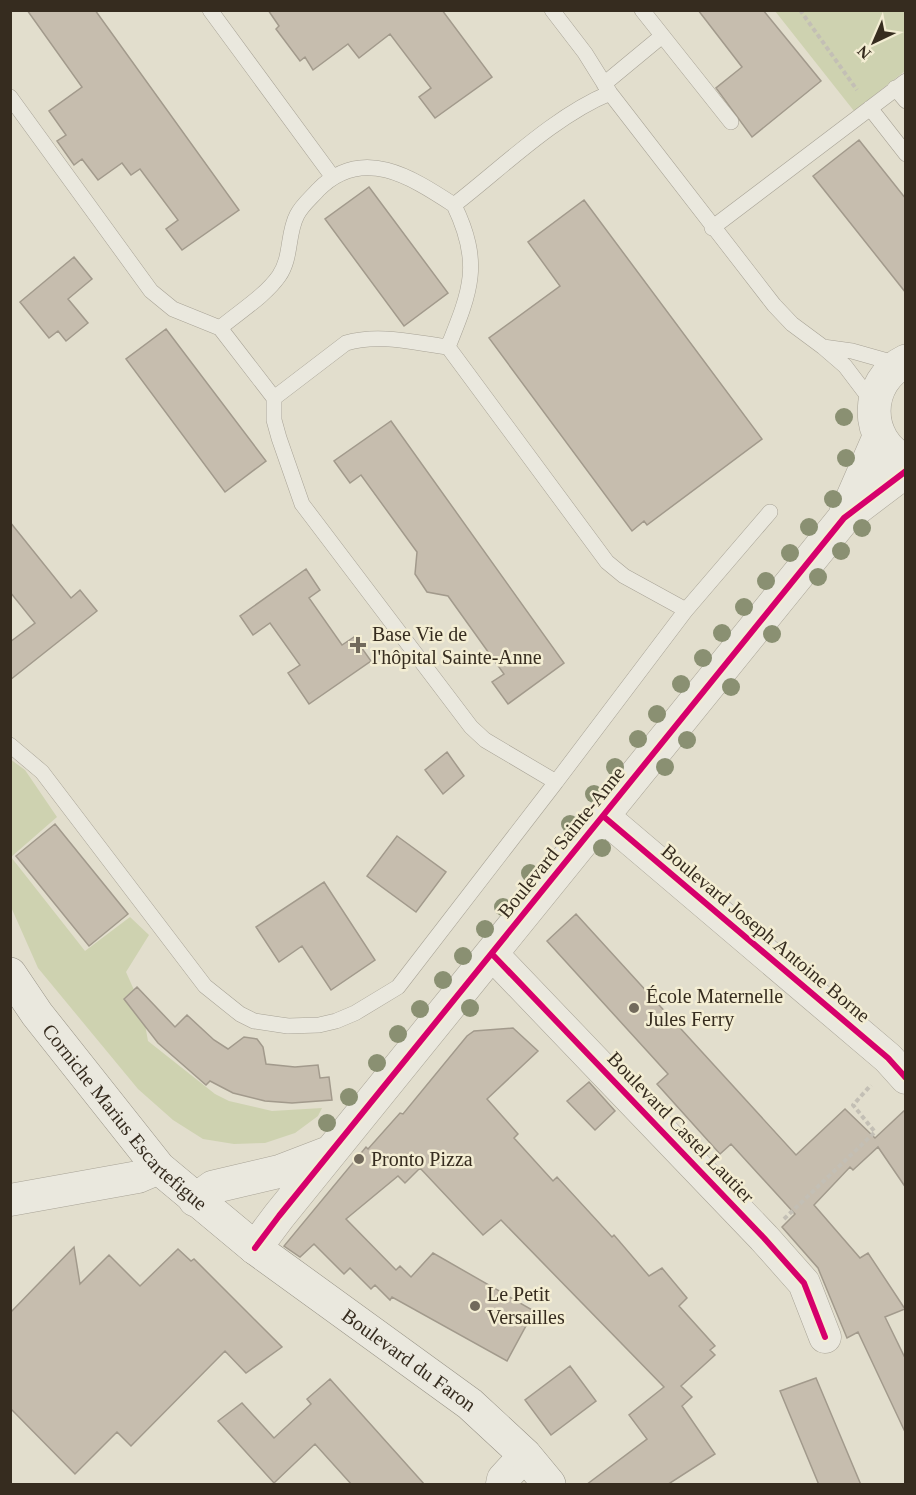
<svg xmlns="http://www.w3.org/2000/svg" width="916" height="1495" font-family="Georgia,serif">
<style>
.green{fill:#ced2b0}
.building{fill:#c6bdae;stroke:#a29a8c;stroke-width:1.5}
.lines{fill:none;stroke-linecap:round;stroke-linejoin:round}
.service-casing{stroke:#a8a396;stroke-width:16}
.minor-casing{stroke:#a8a396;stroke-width:33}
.tertiary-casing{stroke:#a8a396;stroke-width:34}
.secondary-casing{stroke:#979286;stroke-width:34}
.path{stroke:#c3bfb5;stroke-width:4;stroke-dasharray:4.5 3;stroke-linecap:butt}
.service{stroke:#eae8de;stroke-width:15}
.minor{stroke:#eae8de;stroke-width:32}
.tertiary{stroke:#eae8de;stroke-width:33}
.secondary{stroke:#eae8de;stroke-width:33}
.cycleway-casing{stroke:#f3edd3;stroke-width:10}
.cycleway{stroke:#d6006c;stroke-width:6}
.tree{fill:#8a9072}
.poi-dot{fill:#726a5c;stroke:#f3edd3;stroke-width:2}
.labels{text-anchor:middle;stroke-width:5;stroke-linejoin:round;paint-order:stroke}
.poi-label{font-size:20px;fill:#362c1f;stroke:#f3edd3;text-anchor:start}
.street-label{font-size:20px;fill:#362c1f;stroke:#f3edd3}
</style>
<rect width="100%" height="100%" fill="#e2decd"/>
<path class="green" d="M775 11H905V71L854 111Z
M10 759 25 770 57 817 11 857 85 951 130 917 149 935 126 972 142 1008 148 1041 215 1094 229 1101 272 1111 322 1108 318 1116 295 1133 265 1143 234 1144 203 1139 173 1120 138 1089 38 968 11 907Z"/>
<path class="building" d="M27 10H95L239 210 182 250 166 229 178 220 140 169 131 175 122 163 98 180 82 159 74 165 57 141 66 135 49 111 82 87Z
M268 10H442L492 77 435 118 419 97 431 88 390 34 359 58 348 44 313 70 305 57 300 61 276 29 279 26Z
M698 10H763L821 81 752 137 716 88 742 67Z
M859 140 906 199V293L813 176Z
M369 187 448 293 404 326 325 219Z
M584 200 762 439 647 525 644 521 632 531 489 338 560 286 528 242Z
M74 257 92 279 68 299 88 323 66 341 58 331 49 338 20 302Z
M166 329 266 461 225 492 126 359Z
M391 421 564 663 508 704 492 682 504 674 448 596 427 592 415 574 417 552 361 475 350 483 334 461Z
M10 522 71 598 80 590 97 611 10 680V642L35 623 10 592Z
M306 569 320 590 309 598 342 645 354 637 371 661 309 704 288 673 300 665 270 623 253 635 240 616Z
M447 752 464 776 443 794 425 770Z
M55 824 128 914 89 946 16 856Z
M397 836 446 872 416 912 367 876Z
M324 882 375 960 331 990 302 946 279 962 256 927Z
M576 914 796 1155 845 1109 875 1138 906 1109V1188L878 1147 853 1170 850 1167 814 1205 860 1258 868 1253 905 1309 885 1317 906 1360V1434L858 1332 847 1338 818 1268 782 1227 795 1214 731 1144 720 1154 657 1084 668 1074 547 941Z
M137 987 175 1027 187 1015 214 1040 228 1049 244 1037 257 1039 263 1047 266 1064 295 1067 318 1065 320 1078 329 1077 332 1100 292 1103 265 1101 233 1093 210 1081 206 1085 158 1043 124 999Z
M513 1028 538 1051 487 1099 518 1134 514 1138 553 1181 557 1177 612 1237 614 1235 649 1276 662 1268 687 1298 679 1306 715 1346 710 1350 715 1355 681 1386 692 1397 682 1406 715 1454 667 1485H586L647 1439 629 1415 664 1387 501 1220 483 1235 420 1168 405 1183 398 1176 346 1219 396 1270 400 1266 411 1277 433 1253 534 1311 507 1361 392 1297 390 1300 375 1285 371 1289 350 1268 344 1274 314 1244 300 1257 284 1246 366 1147 368 1149 400 1113 403 1114 467 1036 474 1031Z
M589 1082 615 1111 595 1130 567 1101Z
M74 1247 80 1284 109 1255 140 1286 178 1249 191 1261 194 1259 282 1347 246 1373 225 1351 131 1446 117 1432 75 1474 10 1408V1313Z
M570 1366 596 1401 551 1435 525 1400Z
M816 1378 861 1485H819L780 1391Z
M330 1379 425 1485H352L315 1444 274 1483 218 1421 242 1403 274 1438 311 1404 307 1399Z"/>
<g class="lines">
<g class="service-casing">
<path id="service" d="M210 10 332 176
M552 10 585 53 610 93 774 305 792 324 823 347
M642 10 731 122
M604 84 662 36
M895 88 906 101
M10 97 151 291 173 309 220 328C239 312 265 296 279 276 292 257 287 234 297 215 302 205 311 198 318 190 362 145 411 177 454 205 502 168 554 116 610 93
M870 108 906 154
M454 205C482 263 471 290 448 347L607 562 624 576 686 610 556 782
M712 228 906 81
M220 328 274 398 346 343C379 333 415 343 448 347
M873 403 845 366 823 347 852 351 898 364
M686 610 770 512
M10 745 42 772 205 986 240 1014 254 1021 288 1026 319 1025 336 1021 355 1013 398 987 556 782 485 740 471 727 302 504 279 438 274 420V398"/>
</g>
<g class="minor-casing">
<path id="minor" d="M603 816 888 1058 906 1078
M492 954 764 1238 804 1283 825 1337
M10 1200 138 1177 159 1168
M502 1484 503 1479 525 1455"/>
</g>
<g class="tertiary-casing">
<path id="tertiary" d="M906 361C864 381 863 441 906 461
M845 515 879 437
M195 1200 213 1187 281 1171 328 1153
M255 1248 279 1216 844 518 906 471"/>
</g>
<g class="secondary-casing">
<g id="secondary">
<path id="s1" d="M10 974 37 1014 159 1168 255 1248 470 1404 525 1455 549 1484"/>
</g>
</g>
<path class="path" d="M800 10 857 90
M784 1219 875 1132 853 1105 871 1085"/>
<use href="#service" class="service"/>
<use href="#minor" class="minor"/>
<use href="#tertiary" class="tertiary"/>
<use href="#secondary" class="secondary"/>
<g class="cycleway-casing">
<path id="cycleway" d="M603 816 888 1058 906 1078
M492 954 764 1238 804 1283 825 1337
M255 1248 279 1216 844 518 906 471"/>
</g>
<use href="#cycleway" class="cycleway"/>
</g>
<g class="tree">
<circle cx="844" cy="417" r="9"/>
<circle cx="846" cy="458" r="9"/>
<circle cx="833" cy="499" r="9"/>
<circle cx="809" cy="527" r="9"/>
<circle cx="862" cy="528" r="9"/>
<circle cx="841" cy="551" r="9"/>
<circle cx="790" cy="553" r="9"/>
<circle cx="818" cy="577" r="9"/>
<circle cx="766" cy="581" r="9"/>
<circle cx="744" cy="607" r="9"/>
<circle cx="722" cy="633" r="9"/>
<circle cx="772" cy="634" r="9"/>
<circle cx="703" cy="658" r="9"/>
<circle cx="681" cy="684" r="9"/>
<circle cx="731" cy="687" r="9"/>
<circle cx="657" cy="714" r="9"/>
<circle cx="638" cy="739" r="9"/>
<circle cx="687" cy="740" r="9"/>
<circle cx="615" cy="767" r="9"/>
<circle cx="665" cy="767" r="9"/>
<circle cx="594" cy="794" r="9"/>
<circle cx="570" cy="824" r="9"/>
<circle cx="602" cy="848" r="9"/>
<circle cx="530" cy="873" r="9"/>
<circle cx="503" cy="907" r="9"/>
<circle cx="485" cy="929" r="9"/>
<circle cx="463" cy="956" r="9"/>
<circle cx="443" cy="980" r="9"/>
<circle cx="470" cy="1008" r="9"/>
<circle cx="420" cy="1009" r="9"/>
<circle cx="398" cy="1034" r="9"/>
<circle cx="377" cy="1063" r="9"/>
<circle cx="349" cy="1097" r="9"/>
<circle cx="327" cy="1123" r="9"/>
</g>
<g class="poi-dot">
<path d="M355 636h6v6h6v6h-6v6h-6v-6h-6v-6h6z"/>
<circle cx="634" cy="1008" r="6"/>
<circle cx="359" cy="1159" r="6"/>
<circle cx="475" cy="1306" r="6"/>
</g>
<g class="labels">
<g class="poi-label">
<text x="372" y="641">Base Vie de<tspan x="372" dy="23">l'hôpital Sainte-Anne</tspan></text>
<text x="646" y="1003">École Maternelle<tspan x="646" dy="23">Jules Ferry</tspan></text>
<text x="371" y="1166">Pronto Pizza</text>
<text x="487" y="1301">Le Petit<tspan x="487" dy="23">Versailles</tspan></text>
</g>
<g class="street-label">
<text transform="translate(561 842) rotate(-51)" y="7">Boulevard Sainte-Anne</text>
<text transform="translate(766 933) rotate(40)" y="7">Boulevard Joseph Antoine Borne</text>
<text dy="7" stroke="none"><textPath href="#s1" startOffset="184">Corniche Marius Escartefigue</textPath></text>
<text transform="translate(681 1127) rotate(46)" y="7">Boulevard Castel Lautier</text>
<text dy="7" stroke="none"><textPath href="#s1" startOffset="560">Boulevard du Faron</textPath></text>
</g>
</g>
<rect width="916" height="1495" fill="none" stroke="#362c1f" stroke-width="24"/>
<g transform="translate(874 42) rotate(224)" stroke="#f3edd3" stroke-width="4.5" paint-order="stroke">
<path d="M0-4.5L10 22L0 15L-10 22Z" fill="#362c1f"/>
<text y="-9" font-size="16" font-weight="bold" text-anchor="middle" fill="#362c1f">N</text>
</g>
</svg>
